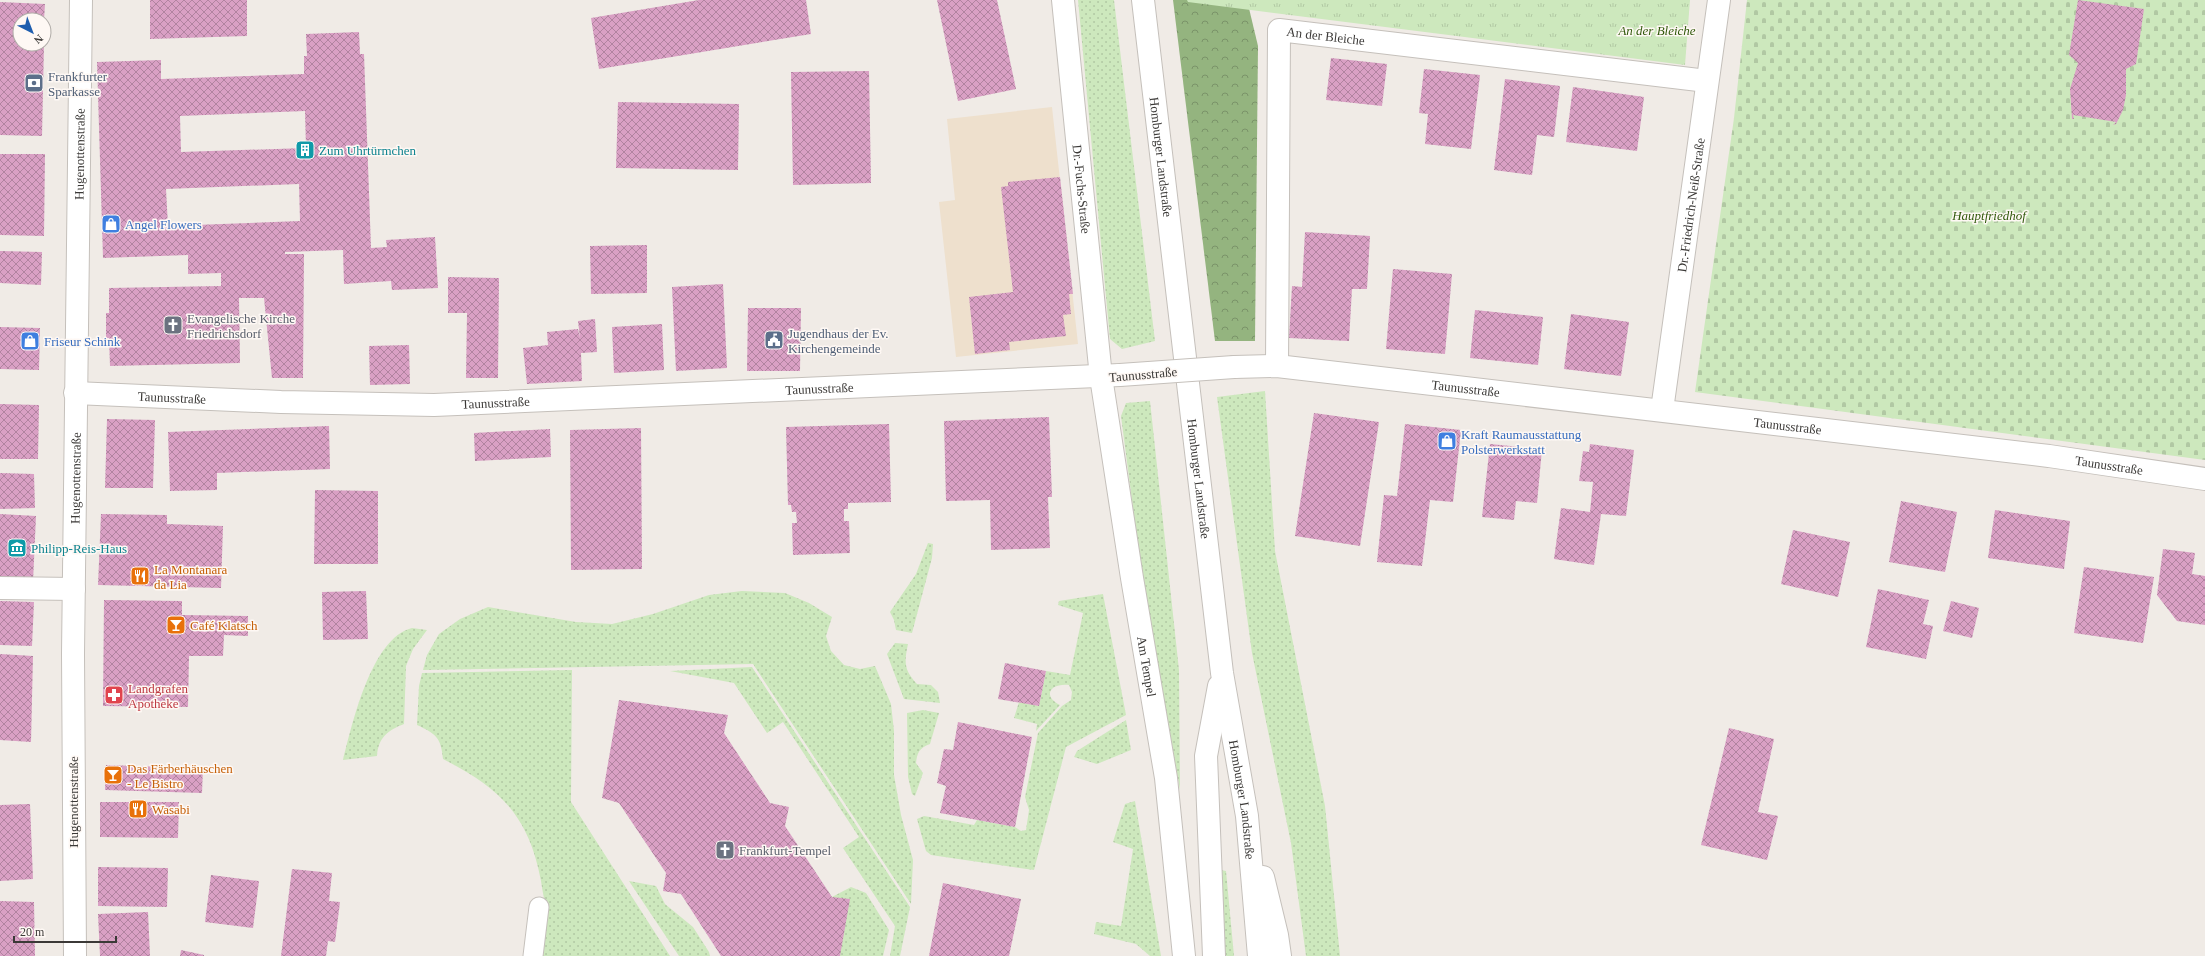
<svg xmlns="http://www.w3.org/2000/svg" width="2205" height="956" font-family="'Times New Roman',serif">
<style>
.education{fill:#eee0cd}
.grass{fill:url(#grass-dots)}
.forest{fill:url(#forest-crowns)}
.cemetery{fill:url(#cemetery-stones)}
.park{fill:url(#park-tufts)}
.building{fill:url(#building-cross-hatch);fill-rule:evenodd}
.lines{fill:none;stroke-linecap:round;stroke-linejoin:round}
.service-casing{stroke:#c5c0bb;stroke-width:21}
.pedestrian-casing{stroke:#c5c0bb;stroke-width:24}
.minor-casing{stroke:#c5c0bb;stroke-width:24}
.tertiary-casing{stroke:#c5c0bb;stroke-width:24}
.service{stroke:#fff;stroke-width:19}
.pedestrian{stroke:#fff;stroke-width:22}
.minor{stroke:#fff;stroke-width:22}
.tertiary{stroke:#fff;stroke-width:22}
.minor-bridge-casing{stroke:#c5c0bb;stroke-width:24;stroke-linecap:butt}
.minor-bridge{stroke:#fff;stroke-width:22}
.labels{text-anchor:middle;stroke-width:3;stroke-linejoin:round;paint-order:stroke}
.park-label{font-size:13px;font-style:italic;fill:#31590b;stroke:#fef8f4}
.street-label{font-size:13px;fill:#3b3937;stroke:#fef8f4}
.service-label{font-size:13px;fill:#4e5e75;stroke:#fef8f4;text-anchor:start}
.culture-label{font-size:13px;fill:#0d838f;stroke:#fef8f4;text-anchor:start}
.shop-label{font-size:13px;fill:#366cbe;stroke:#fef8f4;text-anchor:start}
.worship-label{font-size:13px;fill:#5b616d;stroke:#fef8f4;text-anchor:start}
.food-label{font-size:13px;fill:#c56008;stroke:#fef8f4;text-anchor:start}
.health-label{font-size:13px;fill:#be3a42;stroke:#fef8f4;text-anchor:start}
</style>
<defs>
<pattern id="grass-dots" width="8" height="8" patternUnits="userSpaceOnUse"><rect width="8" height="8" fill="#cde8bd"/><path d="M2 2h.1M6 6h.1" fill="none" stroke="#b1c8a3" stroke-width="1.8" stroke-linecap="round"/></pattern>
<pattern id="forest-crowns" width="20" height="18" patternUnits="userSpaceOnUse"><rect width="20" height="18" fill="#94b47f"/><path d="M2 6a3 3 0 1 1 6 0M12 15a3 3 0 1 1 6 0" fill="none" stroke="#7a9369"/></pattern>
<pattern id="cemetery-stones" width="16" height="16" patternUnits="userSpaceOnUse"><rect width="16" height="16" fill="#cde8bd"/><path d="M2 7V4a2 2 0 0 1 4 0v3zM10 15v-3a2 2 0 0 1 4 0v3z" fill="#b1c8a3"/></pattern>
<pattern id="park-tufts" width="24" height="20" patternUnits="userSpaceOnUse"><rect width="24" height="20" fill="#cde8bd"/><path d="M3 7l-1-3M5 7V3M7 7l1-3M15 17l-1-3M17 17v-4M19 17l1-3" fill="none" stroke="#b1c8a3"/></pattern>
<pattern id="building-cross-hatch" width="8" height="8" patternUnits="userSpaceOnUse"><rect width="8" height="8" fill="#d9a0c4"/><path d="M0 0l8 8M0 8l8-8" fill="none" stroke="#b183a0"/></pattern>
</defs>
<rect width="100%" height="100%" fill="#f0ebe6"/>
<path class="education" d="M1052 107 1078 344 956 357 939 202 955 200 947 119Z"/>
<path class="grass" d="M1078 0H1114L1155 341 1122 349 1110 339Z
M1265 391 1275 551 1325 806 1340 956H1306L1291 843 1252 653 1217 397Z
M1150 401 1179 670 1180 790 1142 577 1121 416 1126 403Z
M928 543 933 544 932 558 912 633 896 630 894 620 890 612 916 574Z
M742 591 785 593 809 603 832 617 826 636 831 651 844 665 860 669 875 666 891 704 894 731V775L901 815 913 860 911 904 753 664 423 670 427 655 439 634 460 619 488 607 576 622 612 624 653 614 709 595Z
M1103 594 1126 715 1066 747 1034 870 931 855 926 851 917 819 924 816 974 825 977 820 1015 827 1021 831 1026 830 1029 810 1025 797 1038 733 1062 706 1071 700 1072 692 1069 685C1050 683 1042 696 1060 705L1036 731 1037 724 1014 718 1019 702 1039 706 1046 671 1070 675 1083 613 1058 605 1059 601Z
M412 628 427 630 413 649 406 666 404 724C388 730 378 738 377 756L343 760C352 725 371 638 412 628Z
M895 643 908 644C904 663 904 670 917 684L931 685 938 692 940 703 904 699 887 654Z
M752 667 910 907 900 956H890L895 926 843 848 859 837 783 722 767 733 734 683 670 671Z
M572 670 571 802 670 956H543C544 941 546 925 546 911 545 901 542 890 541 881 529 816 500 788 443 759 441 737 436 734 417 725L419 686 422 673Z
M923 710 939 713 930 744C919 748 917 753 916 763L923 773 915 796 912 794 908 777 907 713Z
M1126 720 1131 750 1097 764 1074 757 1077 751Z
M1135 801 1161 956H1150L1136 944 1094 934 1096 922 1121 926 1133 849 1113 842 1125 804Z
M1221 870 1226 871 1234 956H1224Z
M629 881 656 886 665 904 693 927 709 952 710 956H679Z
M851 887 866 893 889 930 883 956H840L832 897Z"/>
<path class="forest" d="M1173 0H1247L1258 46 1255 341H1215Z"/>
<path class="cemetery" d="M1747 0H2205V460L1695 392 1734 118Z"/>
<path class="park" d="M1187 0H1690L1685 65 1188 2Z"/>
<path class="building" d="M150 0H247V36L150 39Z
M699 0H806L811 34 599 69 591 18Z
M937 0H997L1016 89 958 101Z
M2078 0 2144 9 2136 64 2126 69V95L2123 110 2116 124 2113 125 2116 122 2073 115 2074 119H2072L2070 89 2078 63 2069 55Z
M0 2 45 4 44 20H20V44H44L42 136 0 135Z
M359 32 360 54H364L371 248 387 247 386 240 435 237 438 288 392 290 391 281 344 284 343 250 285 252V254H304L303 378H272L264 298H239L240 363 110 366 109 338H106V313H109V288L221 286V273L188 274V255L103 258 97 62 161 60V79L304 74V56H307L306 34ZM305 111 306 148 181 152 180 116ZM299 184 300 221 168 226 166 189Z
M1331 58 1387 64 1382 106 1326 100Z
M1424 69 1480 75 1471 149 1425 144 1428 114 1419 113Z
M869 71 871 183 793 185 791 72Z
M1505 79 1560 86 1554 137 1537 135 1532 175 1494 170Z
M1573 87 1644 97 1637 151 1566 142Z
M618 102 739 104 738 170 616 168Z
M0 154H45L44 236 0 235Z
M1060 177 1073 294H1069L1071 314 1063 315 1066 336 1009 342 1010 350 975 354 969 297 1013 292 1001 187 1008 186V182Z
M1305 232 1370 236 1367 289H1352L1349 341 1289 338 1292 286 1302 287Z
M647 245V293L591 294 590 246Z
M0 251 42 252 41 285 0 283Z
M1393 269 1452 274 1445 354 1386 349Z
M448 277 499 278 498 378H466L467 313H448Z
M723 284 727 368 676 371 672 287Z
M748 308H801L800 371H747Z
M1475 310 1543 317 1538 365 1470 358Z
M1571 314 1629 322 1621 376 1564 369Z
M595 319 597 352 581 353 582 381 527 384 523 348 548 345 547 332 578 329 580 338 578 321Z
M662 324 664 370 614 373 612 327Z
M0 327 40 328 39 370 0 369Z
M409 345 410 384 370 385 369 346Z
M0 404 39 405 38 459H0Z
M1314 413 1379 422 1360 546 1295 536Z
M1049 417 1052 497H1048L1050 548 991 550 990 500 946 501 944 421Z
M107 419 155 420 153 488H105Z
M889 424 891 502 848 503V509H844V521H849L850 553 793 555 792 523H797L796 512H792L791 505H788L786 427Z
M1405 424 1461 430 1453 502 1430 500 1422 566 1377 562 1384 495 1397 496Z
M329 426 330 469 217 473V490L170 491 168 432Z
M641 428 642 569 571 570 570 430Z
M550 429 551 457 475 461 474 433Z
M1490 444 1542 449 1537 503 1516 501 1514 520 1482 517Z
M1590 444 1634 450 1626 516 1601 514 1594 565 1554 559 1561 508 1590 512 1593 482 1579 481 1583 451 1589 452Z
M0 473 34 474 35 508 0 509Z
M315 490 378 491V564H314Z
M1901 501 1957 512 1945 572 1889 562Z
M1995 510 2070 521 2064 569 1988 558Z
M0 514 36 516 33 582 0 580Z
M101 514 167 515V524L223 526 221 588 98 585Z
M1793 530 1850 542 1838 597 1781 584Z
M2163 549 2195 553 2192 574 2205 576V625L2177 621 2157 595Z
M2084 567 2154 577 2143 643 2074 633Z
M1878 589 1929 600 1923 624 1933 626 1926 659 1866 647Z
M366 591 368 639 323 640 322 592Z
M104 600 182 601V615L248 616V636L224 635 223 656H189L188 707 103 706Z
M0 601 34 602 32 646 0 645Z
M1951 601 1979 608 1972 638 1943 631Z
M0 654 33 656 31 742 0 740Z
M1005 663 1046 671 1039 706 998 699Z
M619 700 728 715 724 733 770 803 789 807 785 826 832 897 850 899 840 956H721L681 894 663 891 666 873 619 803 602 798Z
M958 722 1032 737 1015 827 940 813 946 786 937 783 944 749 953 750Z
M1729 728 1774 739 1758 812 1778 816 1767 860 1701 845Z
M106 765 203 768 202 793 105 790Z
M100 802H179L178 838 100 837Z
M30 804 33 879 0 881V805Z
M98 867 168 868 167 907 98 906Z
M292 869 332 873 329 901 340 902 335 942 328 941 326 956H281Z
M211 875 259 881 253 928 205 922Z
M943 883 1021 899 1009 956H929Z
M0 901 34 902 35 956H0Z
M148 912 150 956H100L98 914Z
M181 950 204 955V956H180Z"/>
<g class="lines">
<g class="service-casing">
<path id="service" d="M533 956 539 907"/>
</g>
<g class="pedestrian-casing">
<path id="pedestrian" d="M0 588 74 589"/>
</g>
<g class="minor-casing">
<g id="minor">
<path id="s1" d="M1063 0 1101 377 1132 578 1166 778 1184 956"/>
<path id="s2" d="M1277 366 1279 30 1707 81"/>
<path id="s3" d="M1234 367 1277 366 2049 456 2205 479"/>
<path id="s4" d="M75 393 281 402 434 405 1120 375"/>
<path id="s5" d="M1662 410 1719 0"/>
<path id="s6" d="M75 956 73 654 81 0"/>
</g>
</g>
<g class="tertiary-casing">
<g id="tertiary">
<path id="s7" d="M1143 0 1222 673 1247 816 1259 956"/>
<path d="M1263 877 1277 935 1280 956"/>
<path d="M1214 956 1206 756 1219 686"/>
</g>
</g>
<use href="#service" class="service"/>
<use href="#pedestrian" class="pedestrian"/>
<use href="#minor" class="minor"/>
<use href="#tertiary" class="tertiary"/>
<g class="minor-bridge-casing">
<path id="minor-bridge" d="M1120 375 1234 367"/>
</g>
<use href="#minor-bridge" class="minor-bridge"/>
</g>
<defs>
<g id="bank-square" transform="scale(1)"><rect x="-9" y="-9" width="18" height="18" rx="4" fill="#5c6f8a" stroke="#fef8f4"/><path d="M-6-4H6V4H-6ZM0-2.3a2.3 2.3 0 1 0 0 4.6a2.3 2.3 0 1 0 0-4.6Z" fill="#fff"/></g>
<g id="building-square" transform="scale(1)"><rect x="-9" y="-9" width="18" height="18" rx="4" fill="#0f9aa8" stroke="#fef8f4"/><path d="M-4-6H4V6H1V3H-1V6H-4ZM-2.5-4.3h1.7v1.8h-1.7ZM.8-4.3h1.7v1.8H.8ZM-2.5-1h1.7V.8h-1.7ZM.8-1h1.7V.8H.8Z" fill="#fff"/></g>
<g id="shop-square" transform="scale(1)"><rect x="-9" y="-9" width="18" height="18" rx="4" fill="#3f7fe0" stroke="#fef8f4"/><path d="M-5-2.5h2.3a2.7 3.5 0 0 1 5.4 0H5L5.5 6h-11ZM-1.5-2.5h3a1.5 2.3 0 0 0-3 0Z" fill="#fff"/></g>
<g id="church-square" transform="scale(1)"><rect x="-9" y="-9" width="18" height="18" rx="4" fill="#6b7280" stroke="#fef8f4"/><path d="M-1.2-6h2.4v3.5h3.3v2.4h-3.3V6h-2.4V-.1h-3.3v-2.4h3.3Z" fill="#fff"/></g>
<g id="civic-square" transform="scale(1)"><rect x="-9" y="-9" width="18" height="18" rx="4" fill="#5c6f8a" stroke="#fef8f4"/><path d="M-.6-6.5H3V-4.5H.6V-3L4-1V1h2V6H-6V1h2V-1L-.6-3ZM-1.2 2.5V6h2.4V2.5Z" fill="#fff"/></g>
<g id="museum-square" transform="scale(1)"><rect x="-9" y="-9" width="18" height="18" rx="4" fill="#0f9aa8" stroke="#fef8f4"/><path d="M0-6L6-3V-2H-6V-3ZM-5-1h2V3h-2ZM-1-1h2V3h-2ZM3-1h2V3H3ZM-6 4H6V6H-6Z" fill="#fff"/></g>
<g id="restaurant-square" transform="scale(1)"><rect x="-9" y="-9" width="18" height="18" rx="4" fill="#e8710a" stroke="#fef8f4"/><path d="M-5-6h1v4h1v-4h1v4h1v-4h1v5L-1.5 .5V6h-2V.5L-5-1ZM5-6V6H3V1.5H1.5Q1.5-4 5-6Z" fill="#fff"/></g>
<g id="bar-square" transform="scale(1)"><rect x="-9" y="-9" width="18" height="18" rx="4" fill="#e8710a" stroke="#fef8f4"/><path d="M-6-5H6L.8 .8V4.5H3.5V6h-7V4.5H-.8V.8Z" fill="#fff"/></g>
<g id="pharmacy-square" transform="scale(1)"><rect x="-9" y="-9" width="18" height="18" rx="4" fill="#e0444e" stroke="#fef8f4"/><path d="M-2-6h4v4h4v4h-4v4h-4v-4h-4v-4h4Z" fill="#fff"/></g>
</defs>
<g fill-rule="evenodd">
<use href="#bank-square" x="34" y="83"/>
<use href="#building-square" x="305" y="150"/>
<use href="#shop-square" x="111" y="224"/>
<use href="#church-square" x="173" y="325"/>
<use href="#civic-square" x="774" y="340"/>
<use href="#shop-square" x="30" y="341"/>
<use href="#shop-square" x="1447" y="441"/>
<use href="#museum-square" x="17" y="548"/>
<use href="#restaurant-square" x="140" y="576"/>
<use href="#bar-square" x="176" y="625"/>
<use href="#pharmacy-square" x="114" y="695"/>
<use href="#bar-square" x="113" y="775"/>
<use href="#restaurant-square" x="138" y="809"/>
<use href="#church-square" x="725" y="850"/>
</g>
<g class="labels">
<g class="park-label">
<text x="1657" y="35">An der Bleiche</text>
<text x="1989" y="220">Hauptfriedhof</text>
</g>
<g class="street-label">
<text dy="5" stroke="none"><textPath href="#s2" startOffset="383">An der Bleiche</textPath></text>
<text dy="5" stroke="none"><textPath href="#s6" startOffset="802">Hugenottenstraße</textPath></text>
<text dy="5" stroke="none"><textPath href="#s7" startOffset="158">Homburger Landstraße</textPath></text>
<text dy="5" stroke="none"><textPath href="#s1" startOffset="190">Dr.-Fuchs-Straße</textPath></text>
<text dy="5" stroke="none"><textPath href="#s5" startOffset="207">Dr.-Friedrich-Neiß-Straße</textPath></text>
<text transform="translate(1143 374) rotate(-5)" y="5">Taunusstraße</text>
<text dy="5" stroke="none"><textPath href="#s3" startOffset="233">Taunusstraße</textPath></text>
<text dy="5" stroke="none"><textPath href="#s4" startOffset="745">Taunusstraße</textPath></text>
<text dy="5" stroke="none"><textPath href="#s4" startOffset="97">Taunusstraße</textPath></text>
<text dy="5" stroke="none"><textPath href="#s4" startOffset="421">Taunusstraße</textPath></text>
<text dy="5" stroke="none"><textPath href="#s3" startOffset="557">Taunusstraße</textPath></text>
<text dy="5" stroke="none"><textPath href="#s3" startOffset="881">Taunusstraße</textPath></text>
<text dy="5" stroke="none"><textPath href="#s6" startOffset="478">Hugenottenstraße</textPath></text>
<text dy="5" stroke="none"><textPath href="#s7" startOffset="482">Homburger Landstraße</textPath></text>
<text dy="5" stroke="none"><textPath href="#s1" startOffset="672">Am Tempel</textPath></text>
<text dy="5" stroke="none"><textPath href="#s7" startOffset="806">Homburger Landstraße</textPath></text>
<text transform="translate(73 802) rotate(-90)" y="5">Hugenottenstraße</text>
</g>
<g class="service-label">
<text x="48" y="81">Frankfurter<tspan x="48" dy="15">Sparkasse</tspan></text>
<text x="788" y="338">Jugendhaus der Ev.<tspan x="788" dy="15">Kirchengemeinde</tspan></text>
</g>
<g class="culture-label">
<text x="319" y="155">Zum Uhrtürmchen</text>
<text x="31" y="553">Philipp-Reis-Haus</text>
</g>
<g class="shop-label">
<text x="125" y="229">Angel Flowers</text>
<text x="44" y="346">Friseur Schink</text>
<text x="1461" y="439">Kraft Raumausstattung<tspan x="1461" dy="15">Polsterwerkstatt</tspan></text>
</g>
<g class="worship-label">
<text x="187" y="323">Evangelische Kirche<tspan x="187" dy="15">Friedrichsdorf</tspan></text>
<text x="739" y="855">Frankfurt-Tempel</text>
</g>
<g class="food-label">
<text x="154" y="574">La Montanara<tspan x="154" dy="15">da Lia</tspan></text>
<text x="190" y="630">Café Klatsch</text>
<text x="127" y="773">Das Färberhäuschen<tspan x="127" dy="15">- Le Bistro</tspan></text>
<text x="152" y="814">Wasabi</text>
</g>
<g class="health-label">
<text x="128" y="693">Landgrafen<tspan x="128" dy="15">Apotheke</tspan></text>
</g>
</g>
<g transform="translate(32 32) rotate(138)"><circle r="19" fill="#fef8f4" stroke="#b0aca8"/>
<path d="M0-3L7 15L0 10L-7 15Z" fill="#1e5dae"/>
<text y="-6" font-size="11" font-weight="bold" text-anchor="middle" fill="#3b3937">N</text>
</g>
<path d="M14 936v6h102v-6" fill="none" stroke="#3b3937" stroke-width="2"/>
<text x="20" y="936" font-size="12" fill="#3b3937" stroke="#fef8f4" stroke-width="3" paint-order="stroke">20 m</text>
</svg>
